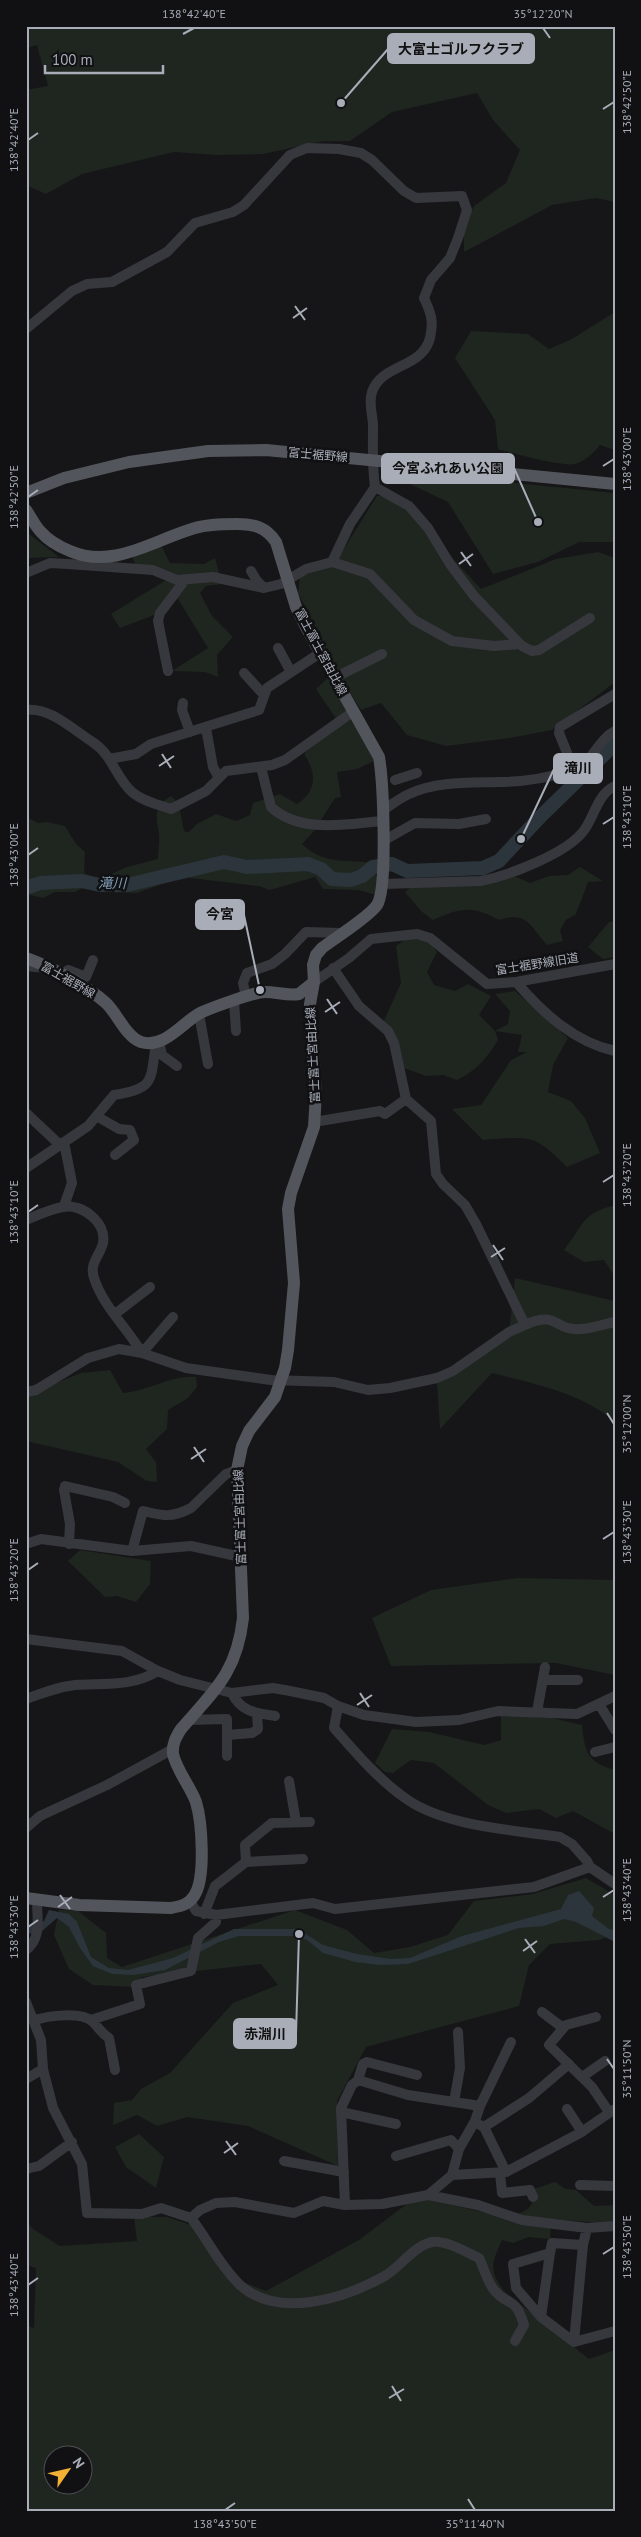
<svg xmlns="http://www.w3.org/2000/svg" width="641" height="2537" font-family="'PT Sans','Noto Sans JP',sans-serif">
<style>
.green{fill:#1e261f;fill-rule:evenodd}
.water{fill:#2c353c}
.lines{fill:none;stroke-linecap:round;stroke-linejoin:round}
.river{stroke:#2c353c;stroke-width:14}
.minor{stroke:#37383d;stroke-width:10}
.major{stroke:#53555c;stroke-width:12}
.ticks{fill:none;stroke:#a8adb8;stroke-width:2}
.labels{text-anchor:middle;stroke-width:5;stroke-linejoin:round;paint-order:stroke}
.street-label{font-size:12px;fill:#a8adb8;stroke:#111113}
.water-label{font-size:14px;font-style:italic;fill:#7f9bb3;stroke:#111113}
.leader{fill:none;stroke:#a8adb8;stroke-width:2}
.callout-dot{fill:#a8adb8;stroke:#111113;stroke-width:2}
.callout{fill:#a8adb8;stroke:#a8adb8;stroke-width:2}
.callout-label{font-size:14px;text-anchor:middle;font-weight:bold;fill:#111}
.neatline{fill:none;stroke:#a8adb8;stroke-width:2}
.ticks-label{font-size:12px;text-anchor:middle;fill:#a8adb8}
</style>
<rect width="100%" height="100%" fill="#161618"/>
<path class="green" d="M26 26H615V202L596 198 552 205 464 252V226L474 206 506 183 520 150 493 120 477 93 392 112 350 141H324L263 154 217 155 174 152 82 174 46 194 26 185V90L48 86 37 45 26 48Z
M615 312V450L600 445C594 453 585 461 575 464 562 467 512 453 498 449L495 420 455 358 471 331 528 334 549 349 570 340Z
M378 469 615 493V542H579L538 562 493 574 448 502Z
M377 496H387L413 515 481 589 556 559 598 552 615 558V682L552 730 510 738 446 746 407 735 381 703 361 710 339 675 346 679 339 673 298 593 300 576 333 566Z
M26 532 29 534 59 557 26 558Z
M161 545 170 563 204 564 215 558 222 584 206 586 200 593 212 616 233 637 217 655 218 677 205 672 172 671 208 648 178 599 154 615 120 628 111 614 166 580 152 573 139 572 132 557Z
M330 676 350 711 337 720 316 689Z
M350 719 365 741 374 761 357 769 337 772 341 797 335 798 314 831 302 844C324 865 345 859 373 863L378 881 376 895 359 890 323 889 315 877 270 890 259 886 182 877 137 893 104 892 84 887 75 892H55L43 898 26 894V814L28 818 38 823 47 822 65 826 76 844 85 852 84 873 100 879 127 867 158 859C158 851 160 842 159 834 156 817 153 807 171 796 184 807 179 818 185 832H189L197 824 216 814 236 821 250 815 253 803 280 794 297 804C317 791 317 773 304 754L315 743Z
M580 867 603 881 588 882 576 914 566 920 560 930 563 941 547 945C530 926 528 911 499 920 472 905 460 908 433 920L421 911 405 892 410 888 512 875 530 883 549 876 568 875Z
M615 921V957L603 959 588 947 609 922Z
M410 936 429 941 437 952 427 972 434 985 455 991 468 984 491 996 479 1015 495 1031 508 1024 510 1011 495 994 515 991 568 1038 553 1065 548 1092 571 1101 585 1118 600 1153 567 1167C532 1132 531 1137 483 1140L452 1109 481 1105 511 1060 527 1052H518L522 1035 495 1031 498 1040C487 1058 476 1071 457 1080L443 1075 426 1076 404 1068 383 1023 401 983 396 946Z
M615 1205V1277L604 1260 584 1262 564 1250C584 1225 580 1214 615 1205Z
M515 1278 615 1301V1422C582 1393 534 1384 492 1373L440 1429 437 1383 509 1332Z
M110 1370 123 1393C149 1391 171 1375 196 1377L197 1387 188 1398 168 1410 167 1429 146 1449 156 1462 157 1482 147 1481 118 1462 26 1441V1395L81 1373Z
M80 1550 151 1561 150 1584 136 1602 117 1596 105 1597 68 1561Z
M517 1578 615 1580V1675L556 1663 391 1666 372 1618 431 1590Z
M501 1715 552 1718 582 1725C585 1752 587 1762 615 1770V1834L573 1811 556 1818 539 1809 506 1813 488 1805 434 1763 411 1760 393 1773 385 1772 375 1763 392 1729 429 1732 484 1745 501 1740Z
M586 1878 615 1895V1934L599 1940 550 1944 529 1965 519 2006 366 2047 337 2101 338 2166 248 2126 187 2117 157 2126 137 2115 113 2125 114 2103 132 2100 141 2089 170 2073 233 2003 278 1985 261 1964 142 1977 133 1987 93 1985 69 1969 54 1935 59 1910 78 1911 106 1933 107 1958 122 1967 295 1910 347 1930 374 1953 410 1947 448 1935 474 1901 533 1894Z
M139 2134 164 2157 156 2188 126 2167 115 2147Z
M555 2182 566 2189 576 2190 594 2206 615 2205V2222L600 2223 551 2219 550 2239 529 2237 513 2243 502 2240C492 2263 488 2269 504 2291L589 2359 615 2350V2511H26V2325L34 2328 36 2268 26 2265V2222L33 2229 60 2246 137 2241 134 2217H167L191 2225 223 2274 266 2291 359 2240 408 2203 429 2200 510 2218 528 2209 537 2196 534 2189ZM52 2454H82V2484H52Z"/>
<path class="water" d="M579 1891 594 1908 592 1916 609 1929 615 1930V1942L576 1922 564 1919 544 1926 519 1928 408 1964 380 1965 355 1962 323 1953 307 1940 294 1936H239L219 1942 165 1970 133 1975 112 1974 93 1966 80 1948 69 1927 57 1918 41 1932 26 1934V1922L31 1926 44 1921 49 1910 69 1914 77 1922 91 1957 109 1968 128 1970 173 1958 234 1929H298L323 1945 357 1954 391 1959 410 1958 462 1936 561 1909 568 1895Z"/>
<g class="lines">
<path class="river" d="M26 885 29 887 40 883 81 881 100 885H127L224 862 247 867 308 864 321 869 332 879 351 880 362 876 373 867 392 864 407 871 483 868 499 861 541 816 615 744"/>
<path class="minor" d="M26 329 72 291 87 284 112 282 167 252 195 223 233 212 244 205 290 155 307 148 339 149 361 153 372 160 404 191 416 198 462 196 467 210 458 238 450 258 431 280 424 298C431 313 434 321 430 338 422 369 382 363 372 392 368 404 373 415 373 426 373 447 372 466 375 487L350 524 332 562 306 569 281 584 264 588 213 577 177 580 153 570 68 564 50 563 26 573
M375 487 409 506 428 528 450 564 474 596 522 646 532 651 539 650 590 618
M332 562 370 574 414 620 452 641 494 646 520 644
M251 571 257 581 264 588
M278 648 291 672
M168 671 158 621 160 613 185 580
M244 673 264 695
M334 678 382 654
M183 703 182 710 190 732
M26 710C51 707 73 730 94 743 112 755 116 778 132 792 142 801 159 805 171 809L206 791 226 771 272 765 285 760 354 711
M206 728 213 767 218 776
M109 759 136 754 151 744 259 710 267 688 320 653
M261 767 271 807C300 834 347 824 383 821
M574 770 559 733 560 727 615 694
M395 780 417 773
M383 810C391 805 400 798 409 794 437 781 470 783 499 782 524 782 547 778 571 771 594 763 596 741 615 731
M383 841 415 823 459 824 486 819
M383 884 480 881C508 876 569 853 585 829 595 814 598 794 615 786
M26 966 45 968
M61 975 68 970 86 977 93 960
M314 982 349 958 371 939 417 934 430 938 487 984 516 982 615 964
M516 982C543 1013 574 1042 615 1051
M246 997 243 983 247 973 272 964 285 954 306 932 342 933
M234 1001 236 1031
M199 1014 208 1064
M159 1041 162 1055 177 1066
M26 1113 59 1144
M98 1117 119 1129 130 1130 134 1140 115 1155
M314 1122 380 1111 385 1114 406 1099
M64 1142 72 1183 64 1206
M26 1168 88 1126 114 1095C156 1088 150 1081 156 1043
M26 1220C38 1215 50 1209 63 1207 82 1203 107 1223 103 1243 100 1256 89 1263 94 1278 103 1306 127 1328 142 1353L173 1317
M115 1314 150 1287
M525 1325C558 1310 554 1331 580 1329 591 1329 604 1324 615 1322
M26 1392 36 1390 88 1358 119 1349 142 1353 186 1368 271 1380 334 1382 368 1390 390 1388 437 1378 453 1371 509 1332 525 1325 476 1224 465 1205 443 1184 436 1174 431 1121 406 1099 394 1043 388 1031 359 1006 333 968
M26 1544 41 1539 132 1551 191 1546 241 1557
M69 1544 70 1524 64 1490 65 1486 113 1497 125 1503
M132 1551 143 1511C163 1516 172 1518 191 1508L226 1474 237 1470
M26 1639 122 1651 158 1671 180 1680 232 1693 273 1688 290 1691 324 1698 338 1706 364 1715 416 1722 459 1720 498 1711 577 1714 615 1696
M543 1680H578
M232 1693C241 1712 256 1713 275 1716
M26 1699C42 1693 58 1687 75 1685 104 1683 132 1687 158 1671
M599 1704 615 1730
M338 1706 334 1728C356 1753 378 1779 405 1798 443 1826 513 1830 560 1837L572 1844 587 1861 590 1867 615 1884
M537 1712 545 1667
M188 1720 227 1719V1756
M227 1735 252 1733 258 1729 257 1714
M595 1752 615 1747
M289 1781 296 1822
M26 1828 40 1816 107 1785 173 1749
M246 1862 245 1845 272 1823 310 1822
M190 1901 196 1911 216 1915 313 1903 335 1909 534 1887 590 1867
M204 1914 215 1886 246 1862 303 1859
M26 1950C42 1938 37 1919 37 1901
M26 2002 41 2040 43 2069 53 2108 82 2164 87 2213 142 2214 161 2208 191 2218 200 2210 216 2203 235 2202 294 2213 323 2201 345 2205 382 2204 428 2195 478 2205 522 2220 587 2228 615 2226
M542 2012 563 2028
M596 2017 566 2025 549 2045 592 2087 609 2112
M35 2020C48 2016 82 2011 93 2022 99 2028 101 2033 109 2038L115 2070
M91 2020 140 2004 136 1985 191 1971 198 1938 216 1922V1915
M582 2077 605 2061
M26 2079 43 2069
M358 2080 363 2064 367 2062 417 2075
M454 2102 460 2068 458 2032
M480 2106 511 2042
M567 2109 582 2132
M341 2112 396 2124
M480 2125 484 2127 506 2172
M484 2127 529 2098 569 2064
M396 2156 451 2140 459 2149
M284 2161 344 2172
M26 2169 39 2166 72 2142
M500 2173 502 2193 530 2190 533 2197
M452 2175 506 2172 580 2133 615 2109
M580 2185 615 2186
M345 2205 341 2108 352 2085 358 2080 408 2095 480 2106 475 2121 459 2149 452 2175 428 2195
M191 2218C208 2240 220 2266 240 2285 278 2319 343 2299 383 2277 400 2268 413 2246 432 2242 446 2240 466 2252 479 2258 484 2268 487 2281 494 2290 508 2307 515 2295 524 2325L515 2341
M541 2317 550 2253
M574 2342 541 2317 516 2288 513 2264 550 2253 552 2243 583 2245
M574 2342 583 2245 587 2228
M574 2342 615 2331"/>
<path class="major" d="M26 493 64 478 129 462 208 451 266 450 615 484
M26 510C31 517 35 526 41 532 48 540 60 547 70 551 113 570 153 540 195 528 208 524 223 524 237 524 254 524 266 527 276 542L296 607 306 627 379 757C383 780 388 888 377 905 369 917 335 938 322 948L316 955 313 965 314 982 310 1004 316 1093 314 1127 291 1193 288 1209 294 1283 288 1350 285 1368 275 1397 249 1431 242 1446 237 1470 243 1618C237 1672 215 1690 181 1729 176 1737 172 1744 173 1754 177 1771 190 1786 196 1802 202 1822 206 1879 194 1896 188 1905 181 1906 171 1908L79 1905 26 1898
M26 958C51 967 86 985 106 1003 117 1013 126 1037 141 1042 164 1049 182 1023 200 1013 211 1008 254 992 265 992 277 992 287 996 299 994L314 982"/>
</g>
<path class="ticks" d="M543 28 550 38M183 34 194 28M603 109 614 102M28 140 38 133M295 306 305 320M293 318 307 308M603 466 614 459M28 497 38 490M461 552 471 566M459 564 473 554M162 754 171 768M159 766 174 756M603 824 614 817M28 855 38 848M327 999 337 1014M325 1012 340 1002M603 1182 614 1175M28 1212 38 1205M493 1245 503 1260M491 1257 505 1248M607 1413 614 1424M194 1447 204 1462M191 1459 206 1449M603 1539 614 1532M28 1570 38 1563M360 1693 369 1707M357 1705 372 1695M60 1895 70 1909M603 1897 614 1890M58 1907 72 1897M28 1927 38 1920M525 1939 535 1953M523 1951 537 1941M607 2059 614 2069M226 2141 236 2155M224 2153 238 2143M603 2254 614 2247M28 2285 38 2278M392 2386 401 2401M389 2398 404 2389M468 2499 475 2510M225 2510 235 2503"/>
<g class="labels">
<g class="street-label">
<text transform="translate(318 455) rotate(5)" y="4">富士裾野線</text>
<text transform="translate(321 652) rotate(62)" y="4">富士富士宮由比線</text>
<text transform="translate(537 964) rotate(-9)" y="4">富士裾野線旧道</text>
<text transform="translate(68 980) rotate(30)" y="4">富士裾野線</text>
<text transform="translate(313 1055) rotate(-93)" y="4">富士富士宮由比線</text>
<text transform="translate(240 1517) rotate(-92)" y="4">富士富士宮由比線</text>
</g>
<g class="water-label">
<text transform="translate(112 883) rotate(1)" y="5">滝川</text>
</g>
</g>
<path class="leader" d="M341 103L388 49M538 522L514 468M521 839L554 769M260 990L244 915M299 1934L296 2034"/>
<g class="callout-dot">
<circle cx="341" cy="103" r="5"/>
<circle cx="538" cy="522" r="5"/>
<circle cx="521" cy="839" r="5"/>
<circle cx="260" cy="990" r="5"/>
<circle cx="299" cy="1934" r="5"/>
</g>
<g class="callout">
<rect x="388" y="34" width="146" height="29" rx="5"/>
<rect x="382" y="454" width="132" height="29" rx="5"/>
<rect x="554" y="754" width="48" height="29" rx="5"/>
<rect x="196" y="900" width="48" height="29" rx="5"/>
<rect x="234" y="2019" width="62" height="29" rx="5"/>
</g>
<g class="callout-label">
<text x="461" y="54">大富士ゴルフクラブ</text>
<text x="448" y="473">今宮ふれあい公園</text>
<text x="578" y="773">滝川</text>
<text x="220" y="919">今宮</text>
<text x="265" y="2039">赤淵川</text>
</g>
<rect width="641" height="2537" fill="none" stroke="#111113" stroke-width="55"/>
<g transform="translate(68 2470) rotate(56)"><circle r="24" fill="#111113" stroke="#4d4f55"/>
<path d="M0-4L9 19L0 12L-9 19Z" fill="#f2b134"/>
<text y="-8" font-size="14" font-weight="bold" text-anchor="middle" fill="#a8adb8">N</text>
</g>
<path d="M45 65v8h118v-8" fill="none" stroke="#a8adb8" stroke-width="2.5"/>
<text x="52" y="65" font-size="15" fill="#a8adb8" stroke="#111113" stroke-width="4" paint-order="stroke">100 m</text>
<rect x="28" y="28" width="586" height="2482" class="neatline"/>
<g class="ticks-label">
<text x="194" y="18">138°42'40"E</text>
<text x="543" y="18">35°12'20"N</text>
<text transform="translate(627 102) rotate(-90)" y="4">138°42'50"E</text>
<text transform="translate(14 140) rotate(-90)" y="4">138°42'40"E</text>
<text transform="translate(627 459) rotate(-90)" y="4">138°43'00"E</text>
<text transform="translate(14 497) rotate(-90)" y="4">138°42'50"E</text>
<text transform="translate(627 817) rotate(-90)" y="4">138°43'10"E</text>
<text transform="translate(14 855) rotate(-90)" y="4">138°43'00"E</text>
<text transform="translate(627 1175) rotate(-90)" y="4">138°43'20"E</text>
<text transform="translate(14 1212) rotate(-90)" y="4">138°43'10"E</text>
<text transform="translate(627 1424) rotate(-90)" y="4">35°12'00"N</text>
<text transform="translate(627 1532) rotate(-90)" y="4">138°43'30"E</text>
<text transform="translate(14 1570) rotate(-90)" y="4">138°43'20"E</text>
<text transform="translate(627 1890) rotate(-90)" y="4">138°43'40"E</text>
<text transform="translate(14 1927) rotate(-90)" y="4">138°43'30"E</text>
<text transform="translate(627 2069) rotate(-90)" y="4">35°11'50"N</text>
<text transform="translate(627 2247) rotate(-90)" y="4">138°43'50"E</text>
<text transform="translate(14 2285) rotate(-90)" y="4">138°43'40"E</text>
<text x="225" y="2528">138°43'50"E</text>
<text x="475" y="2528">35°11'40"N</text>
</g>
</svg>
